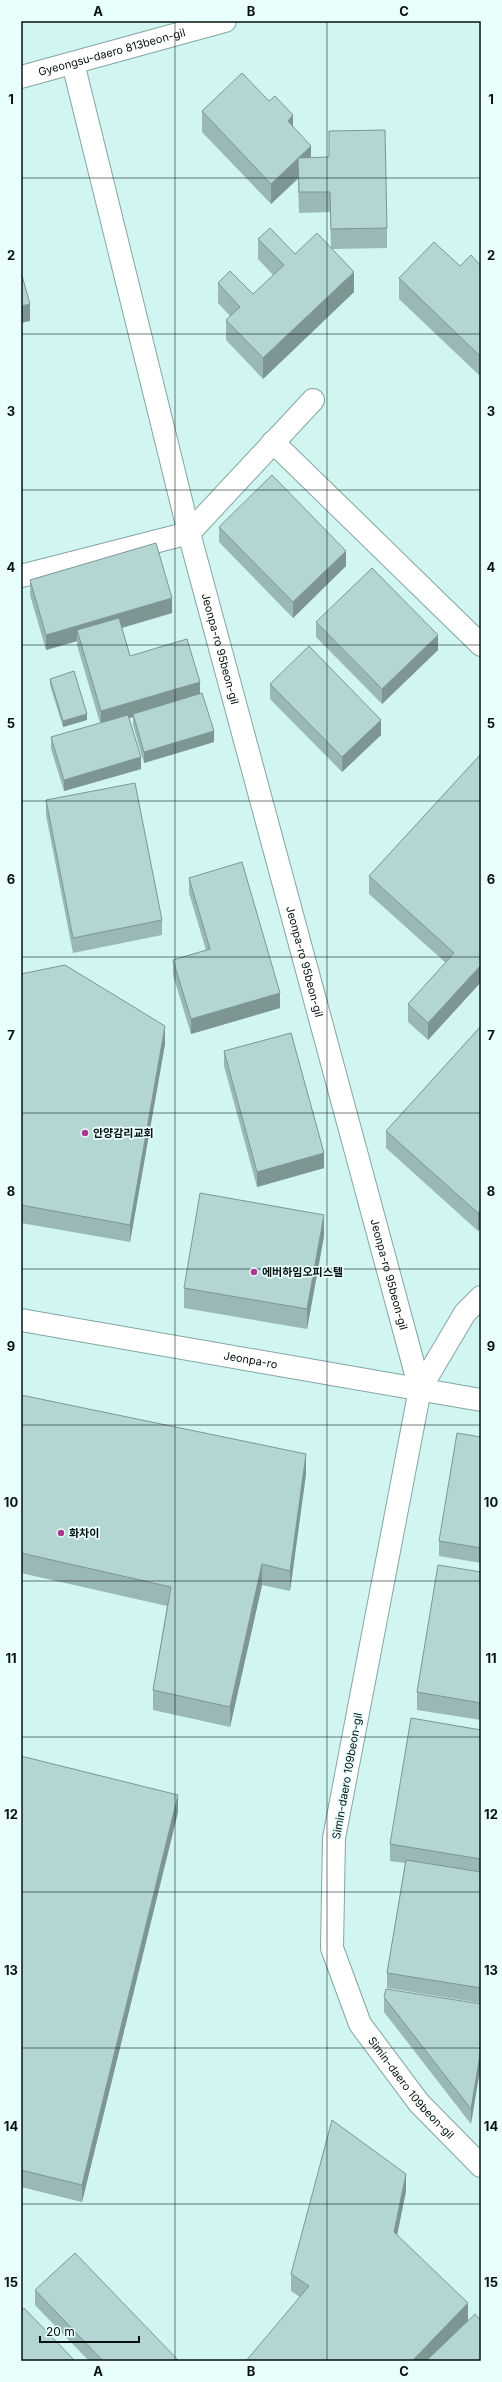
<svg xmlns="http://www.w3.org/2000/svg" width="502" height="2382" font-family="Inter,'Noto Sans KR',sans-serif">
<style>
.lines{fill:none;stroke-linecap:round;stroke-linejoin:round}
.street-casing{stroke:#84a6a3;stroke-width:24}
.secondary-casing{stroke:#84a6a3;stroke-width:24}
.street{stroke:#fff;stroke-width:22}
.secondary{stroke:#fff;stroke-width:22}
.wall{fill:#9ab8b5}
.shaded-wall{fill:#7d9694}
.building{fill:#b3d6d3;stroke:#7d9694}
.grid{fill:none;stroke:#051110;stroke-width:1;stroke-opacity:0.55}
.poi-dot{fill:#ad3890;stroke:#e9fffd;stroke-width:1.5}
.labels{text-anchor:middle;stroke-width:3.5;stroke-linejoin:round;paint-order:stroke}
.street-label{font-size:11px;fill:#051110;stroke:#e9fffd}
.poi-label{font-size:11px;font-weight:bold;fill:#051110;stroke:#e9fffd;text-anchor:start}
.neatline{fill:none;stroke:#051110;stroke-width:1.5}
.grid-label{font-size:13px;text-anchor:middle;font-weight:bold;fill:#051110}
</style>
<rect width="100%" height="100%" fill="#d1f5f1"/>
<g class="lines">
<g class="street-casing">
<g id="street">
<path id="s1" d="M73 63 189 533 420 1389"/>
<path id="s2" d="M21 77 225 21"/>
<path d="M273 442 481 645"/>
<path d="M21 576 189 533 313 400"/>
<path id="s3" d="M481 1297 465 1313 420 1389 334 1838 332 1948 360 2024 419 2103 481 2166"/>
</g>
</g>
<g class="secondary-casing">
<g id="secondary">
<path id="s4" d="M21 1320 481 1400"/>
</g>
</g>
<use href="#street" class="street"/>
<use href="#secondary" class="secondary"/>
</g>
<path class="wall" d="M202 111 293 127 311 158 329 157V131L387 228V248L332 249 354 292 263 379 226 340V320L230 316 218 303V283L253 294 273 275 258 259V239L295 254 331 247 330 212 299 213 298 179 271 204 202 132Z
M460 266H481V375L480 376 399 299V278Z
M219 527 346 566 293 618 219 542Z
M30 580 172 613 122 628 130 656 200 694 214 742 144 763 133 725V717L129 718 141 769 64 791 51 749V737L100 723 77 645V641L46 650 30 595Z
M316 622 438 650 382 704 316 637Z
M50 679 87 720 63 727 50 685Z
M270 684 381 735 342 772 270 699Z
M481 754V982L428 1040 408 1022V1004L446 963 369 894V876Z
M46 800 162 920V935L73 953 46 815Z
M189 878 280 1008 191 1034 173 975V960L206 950 189 893Z
M21 974 165 1044 130 1242 21 1223Z
M481 1026V1227L478 1231 386 1148V1131Z
M224 1051 324 1168 257 1187 224 1066Z
M324 1236 307 1329 184 1308V1288Z
M21 1395 306 1474 290 1591 262 1585 230 1727 153 1710V1690L167 1606 21 1573Z
M481 1437V1563L439 1556V1541Z
M481 1572V1720L417 1710V1692Z
M481 1730V2003L387 1988V1973L405 1863 390 1861V1844Z
M21 1756 178 1812 82 2202 21 2187Z
M384 1997 481 2004 471 2124 384 2012Z
M406 2191 397 2235 468 2321 481 2361 300 2297 291 2291V2274Z
M35 2290 179 2361H89L35 2305Z"/>
<path class="shaded-wall" d="M293 115V136L288 121Z
M311 146V166L298 158V178L271 204V184Z
M354 272V292L263 379V358Z
M30 304V321L21 323V306Z
M481 354V375L480 376V356Z
M346 551V566L293 618V602Z
M172 598V613L80 640 77 630V641L46 650V635Z
M438 635V650L382 704V689Z
M200 682V697L133 714V717L101 726V711Z
M87 714V720L63 727V721Z
M381 720V735L342 772V757Z
M214 731V742L144 763V752Z
M141 757V769L64 791V780Z
M481 965V982L428 1040V1023Z
M280 993V1008L191 1034V1019Z
M165 1026V1044L130 1242V1225Z
M324 1153V1168L257 1187V1172Z
M481 1210V1227L478 1231V1213Z
M324 1215V1236L307 1329V1309Z
M306 1454V1474L290 1591V1571Z
M262 1564V1585L230 1727V1707Z
M178 1795V1812L82 2202V2185Z
M481 2049V2064L471 2124V2109Z
M406 2174V2191L394 2250V2232Z
M468 2303V2321L429 2361H412Z"/>
<path class="building" d="M242 73 269 101 275 96 293 115 288 121 311 146 271 184 202 111Z
M385 130 387 228 331 229 330 192H299L298 158 329 157V131Z
M270 228 295 254 317 233 354 272 263 358 226 320 240 307 218 283 230 271 253 294 284 265 258 239Z
M434 242 460 266 471 255 481 266V354L480 356 399 278Z
M21 272 30 304 21 306Z
M272 475 346 551 293 602 219 527Z
M156 543 172 598 46 635 30 580Z
M372 568 438 635 382 689 316 622Z
M119 618 130 656 187 639 200 682 101 711 77 630Z
M309 646 381 720 342 757 270 684Z
M74 671 87 714 63 721 50 679Z
M202 693 214 731 144 752 133 714Z
M128 715 141 757 64 780 51 737Z
M481 754V965L428 1023 408 1004 454 953 369 876Z
M135 783 162 920 73 938 46 800Z
M242 862 280 993 191 1019 173 960 210 949 189 878Z
M65 965 165 1026 130 1225 21 1205V974Z
M481 1026V1210L478 1213 386 1131Z
M291 1033 324 1153 257 1172 224 1051Z
M200 1193 324 1215 307 1309 184 1288Z
M21 1395 306 1454 290 1571 262 1564 230 1707 153 1690 171 1587 21 1553Z
M457 1433 481 1437V1548L439 1541Z
M438 1565 481 1572V1703L417 1692Z
M411 1718 481 1730V1859L390 1844Z
M21 1756 178 1795 82 2185 21 2170Z
M406 1860 481 1872V1988L387 1973Z
M386 1989 481 2004V2049L471 2109 384 1997Z
M332 2120 406 2174 394 2232 468 2303 412 2361H246L309 2286 291 2274Z
M75 2253 179 2361H103L35 2290Z
M24 2308 75 2361H21V2311Z
M475 2314 481 2321V2361H426Z"/>
<path class="grid" d="M175 21V2361M327 21V2361M21 178H481M21 334H481M21 490H481M21 645H481M21 801H481M21 957H481M21 1113H481M21 1269H481M21 1425H481M21 1581H481M21 1737H481M21 1892H481M21 2048H481M21 2204H481"/>
<g class="poi-dot">
<circle cx="85" cy="1133" r="4"/>
<circle cx="254" cy="1272" r="4"/>
<circle cx="61" cy="1533" r="4"/>
</g>
<g class="labels">
<g class="street-label">
<text dy="4" stroke="none"><textPath href="#s2" startOffset="94">Gyeongsu-daero 813beon-gil</textPath></text>
<text dy="4" stroke="none"><textPath href="#s1" startOffset="604">Jeonpa-ro 95beon-gil</textPath></text>
<text dy="4" stroke="none"><textPath href="#s1" startOffset="928">Jeonpa-ro 95beon-gil</textPath></text>
<text dy="4" stroke="none"><textPath href="#s1" startOffset="1252">Jeonpa-ro 95beon-gil</textPath></text>
<text dy="4" stroke="none"><textPath href="#s4" startOffset="233">Jeonpa-ro</textPath></text>
<text transform="translate(347 1776) rotate(-80)" y="4">Simin-daero 109beon-gil</text>
<text dy="4" stroke="none"><textPath href="#s3" startOffset="841">Simin-daero 109beon-gil</textPath></text>
</g>
<g class="poi-label">
<text x="93" y="1137">안양감리교회</text>
<text x="262" y="1276">에버하임오피스텔</text>
<text x="69" y="1537">화차이</text>
</g>
</g>
<rect width="502" height="2382" fill="none" stroke="#e9fffd" stroke-width="44"/>
<path d="M40 2336v6h99v-6" fill="none" stroke="#051110" stroke-width="2"/>
<text x="46" y="2336" font-size="12" fill="#051110" stroke="#e9fffd" stroke-width="3" paint-order="stroke">20 m</text>
<rect x="22" y="22" width="458" height="2338" class="neatline"/>
<g class="grid-label">
<text x="98" y="16">A</text>
<text x="251" y="16">B</text>
<text x="404" y="16">C</text>
<text x="11" y="104">1</text>
<text x="491" y="104">1</text>
<text x="11" y="260">2</text>
<text x="491" y="260">2</text>
<text x="11" y="416">3</text>
<text x="491" y="416">3</text>
<text x="11" y="572">4</text>
<text x="491" y="572">4</text>
<text x="11" y="728">5</text>
<text x="491" y="728">5</text>
<text x="11" y="884">6</text>
<text x="491" y="884">6</text>
<text x="11" y="1040">7</text>
<text x="491" y="1040">7</text>
<text x="11" y="1196">8</text>
<text x="491" y="1196">8</text>
<text x="11" y="1351">9</text>
<text x="491" y="1351">9</text>
<text x="11" y="1507">10</text>
<text x="491" y="1507">10</text>
<text x="11" y="1663">11</text>
<text x="491" y="1663">11</text>
<text x="11" y="1819">12</text>
<text x="491" y="1819">12</text>
<text x="11" y="1975">13</text>
<text x="491" y="1975">13</text>
<text x="11" y="2131">14</text>
<text x="491" y="2131">14</text>
<text x="11" y="2287">15</text>
<text x="491" y="2287">15</text>
<text x="98" y="2376">A</text>
<text x="251" y="2376">B</text>
<text x="404" y="2376">C</text>
</g>
</svg>
